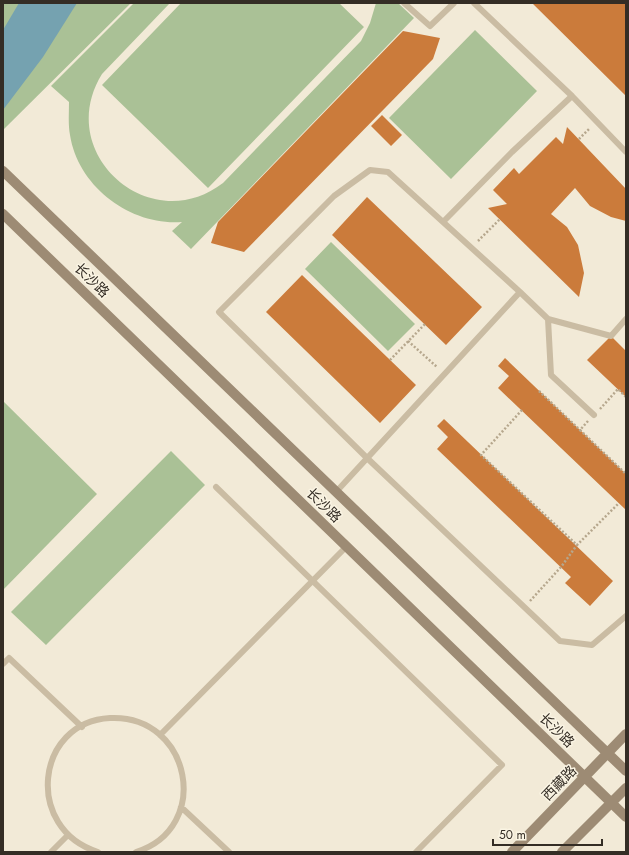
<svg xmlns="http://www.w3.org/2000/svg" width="629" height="855" font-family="Jost,'Noto Sans SC',sans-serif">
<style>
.green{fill:#aac196}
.water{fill:#75a2b0}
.building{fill:#cb7b3b}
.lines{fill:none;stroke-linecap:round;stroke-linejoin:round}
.path{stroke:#b6a78d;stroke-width:2.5;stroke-dasharray:2 2;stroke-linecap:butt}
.lane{stroke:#cabca3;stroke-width:6}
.secondary{stroke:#9d8b74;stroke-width:10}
.labels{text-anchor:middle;stroke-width:3;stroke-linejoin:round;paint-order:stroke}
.street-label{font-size:14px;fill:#342d25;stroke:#faf4e3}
</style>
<rect width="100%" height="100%" fill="#f2ead7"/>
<path class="green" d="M3 3H131L3 130Z
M134 3H170L102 74C53 153 150 239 223 183L361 41 370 23 376 3H398L414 18 191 249 172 231 182 222C131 226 78 187 70 135 68 124 69 113 69 102L51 86Z
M181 3H339L364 27 208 188 102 85Z
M475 30 537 91 451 179 389 118Z
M331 242 415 324 388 351 305 269Z
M3 401 97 494 3 590Z
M171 451 205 485 46 645 11 612Z"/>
<path class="water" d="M19 3H77L43 57 3 110V30Z"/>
<path class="building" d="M532 3H626V96Z
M403 31 440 38 433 59 244 252 211 243 218 222Z
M382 115 402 135 391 146 371 126Z
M567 127 626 189V221L611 217 590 206 575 188 551 214 567 227 578 245 584 273 579 297 488 208 507 204 493 190 514 168 519 174 556 137 563 144Z
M367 197 482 307 446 345 332 235Z
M302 275 416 385 380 423 266 312Z
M611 336 626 351V397L587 360Z
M505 358 626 474V510L498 388 509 376 498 366Z
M444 419 613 581 590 606 565 583 571 577 437 449 448 437 437 426Z"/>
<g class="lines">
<path class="path" d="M579 139 590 128
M478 241 500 219
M408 341 437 367
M390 360 425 324
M539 391 580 430
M600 409 618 389 626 397
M522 410 481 455 577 545 619 503
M588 421 580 430 626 474
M530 601 561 567 577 545"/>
<path class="lane" d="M404 3 430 26 454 3
M474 3 572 96
M444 221 512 152 572 96 626 152
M520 292 388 172 370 170 334 196 219 312 367 458 560 641 592 645 626 616
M548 319 551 375 594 415
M216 487 502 765 416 852
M336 492 520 292 548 319 611 336 626 319
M3 664 9 658 82 727
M160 735 347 546
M181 807 229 852
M51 852 68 835
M98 852C24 829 35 722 110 718 191 714 213 828 136 852"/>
<path class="secondary" d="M3 171 626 771
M3 214 626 817
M512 852 626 734
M562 852 626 788"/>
</g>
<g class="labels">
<g class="street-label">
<text transform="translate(92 280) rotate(44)" y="5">长沙路</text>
<text transform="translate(324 505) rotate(44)" y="5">长沙路</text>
<text transform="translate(557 730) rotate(44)" y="5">长沙路</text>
<text transform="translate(559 783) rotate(-46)" y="5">西藏路</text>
</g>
</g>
<rect width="629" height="855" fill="none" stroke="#342d25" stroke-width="8"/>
<path d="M493 839v6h109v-6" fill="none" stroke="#342d25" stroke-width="2"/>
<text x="499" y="839" font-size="12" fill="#342d25" stroke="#faf4e3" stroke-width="3" paint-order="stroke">50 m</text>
</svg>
